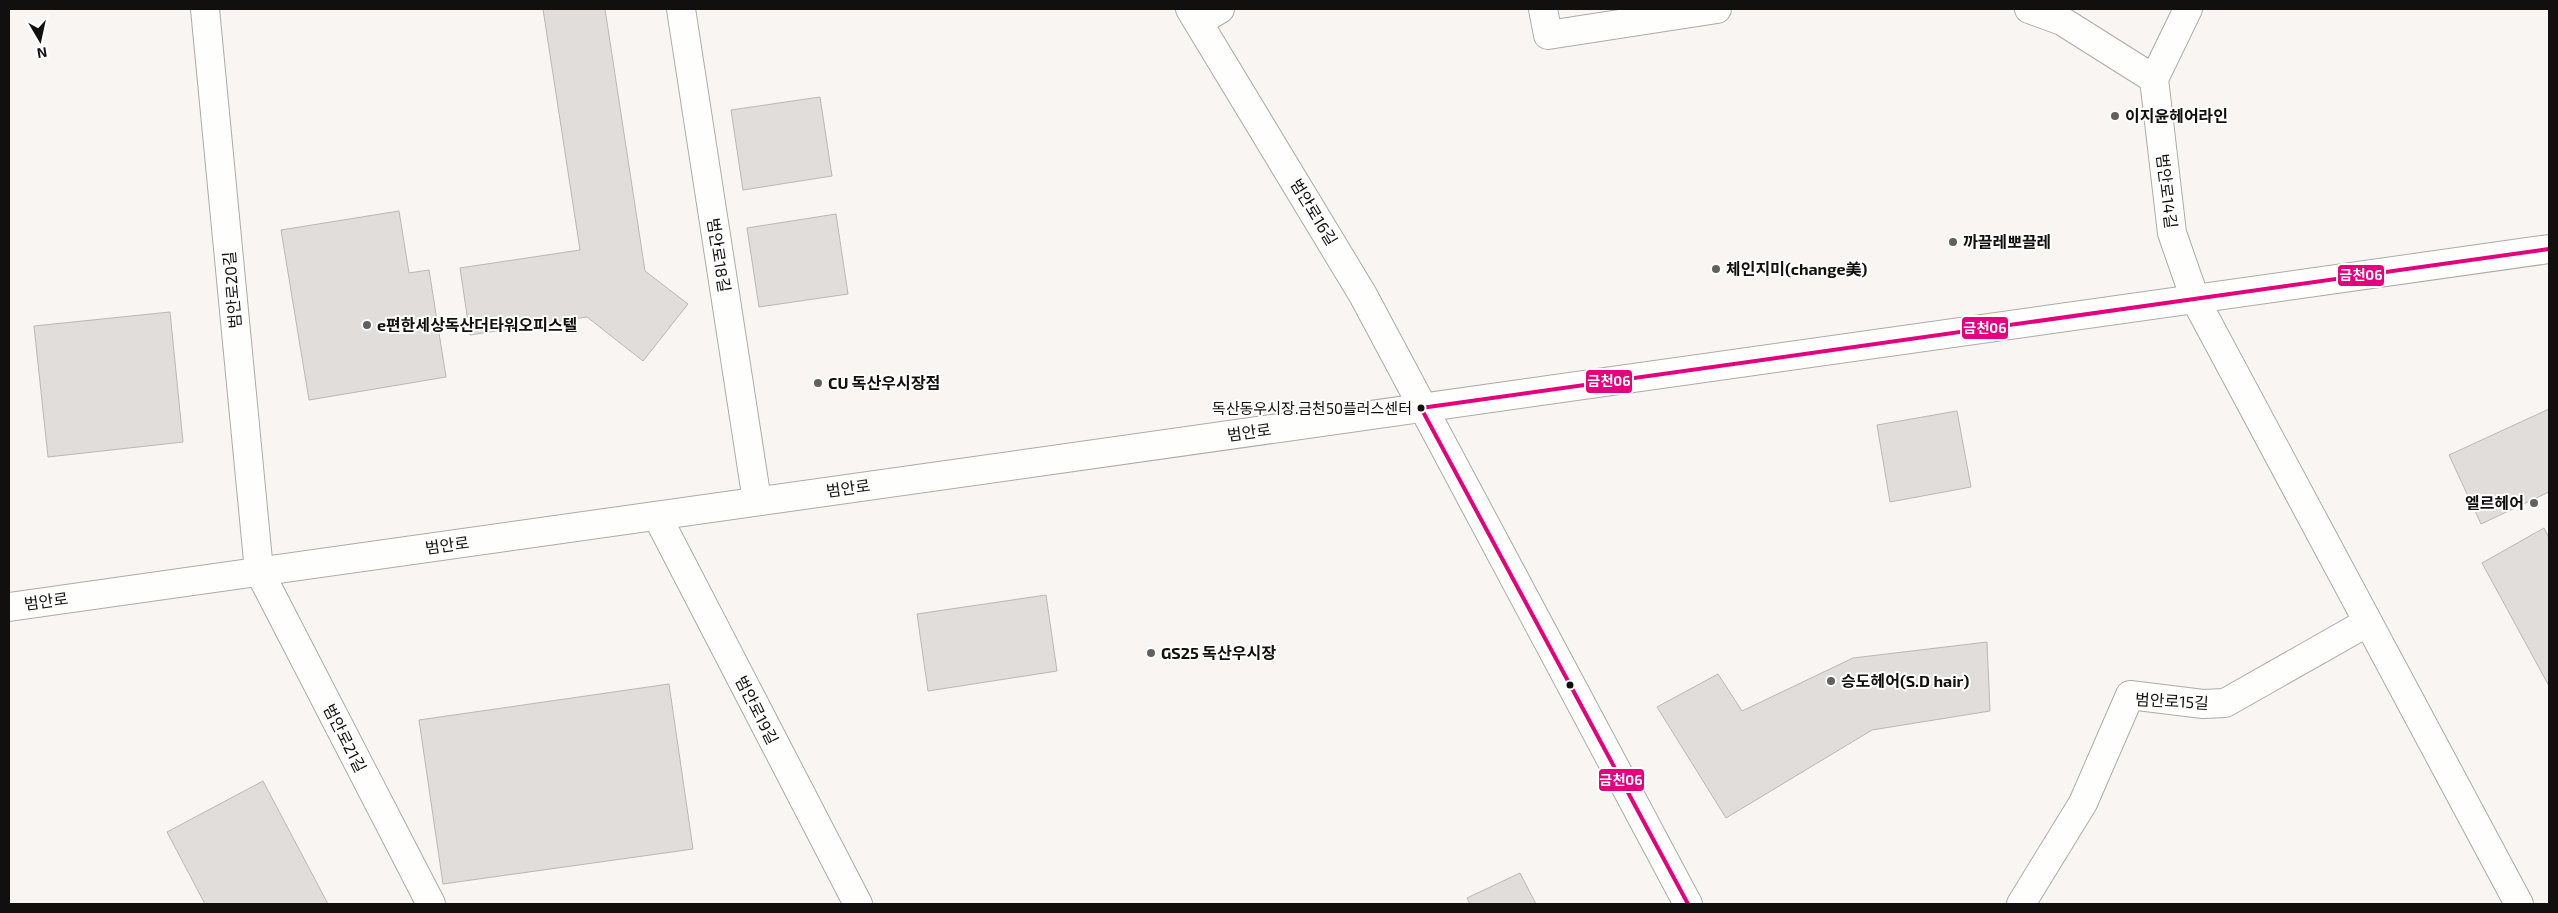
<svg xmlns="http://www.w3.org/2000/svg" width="2558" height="913" font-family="'Exo 2','Noto Sans KR',sans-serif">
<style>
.building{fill:#e0dddb;stroke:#bab7b6}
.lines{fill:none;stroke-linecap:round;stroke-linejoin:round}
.street-casing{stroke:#adaba9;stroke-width:30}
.secondary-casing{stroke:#adaba9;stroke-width:30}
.street{stroke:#fefefd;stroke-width:28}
.secondary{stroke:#fefefd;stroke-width:28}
.bus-1-casing{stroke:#fff;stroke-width:8}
.bus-1{stroke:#e5007d;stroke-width:4}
.poi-dot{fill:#62605f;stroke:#fff;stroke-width:2}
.bus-dot{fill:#12100f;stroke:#fff;stroke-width:2}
.labels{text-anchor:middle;stroke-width:4;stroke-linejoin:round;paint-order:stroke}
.bus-label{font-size:15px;fill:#12100f;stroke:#fff;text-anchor:end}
.poi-label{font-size:16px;font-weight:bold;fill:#12100f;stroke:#fff;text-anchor:start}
.street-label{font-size:16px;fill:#12100f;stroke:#fff}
.line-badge{stroke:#fff;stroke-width:2}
.badge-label{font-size:14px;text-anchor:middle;font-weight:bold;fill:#fff}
</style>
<rect width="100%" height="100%" fill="#f8f5f3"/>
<path class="building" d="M543 9H605L645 271 688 304 643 361 587 317 470 335 460 268 580 250Z
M820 97 832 176 743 190 731 110Z
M399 211 409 273 429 270 446 377 309 400 281 230Z
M836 214 848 294 759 307 747 228Z
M170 312 183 442 48 457 34 326Z
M2549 409V492L2481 524 2449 455Z
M1957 411 1971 487 1890 502 1877 425Z
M2544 528 2549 538V686L2482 563Z
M1046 595 1057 671 928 691 917 614Z
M1987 642 1990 711 1872 730 1726 818 1657 707 1718 674 1742 711 1853 658Z
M669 684 693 849 443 884 419 720Z
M263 781 328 904H205L167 832Z
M1520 873 1536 904H1470L1467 898Z"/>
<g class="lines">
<g class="street-casing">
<path id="street" d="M205 9 259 571 431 904
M681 9 757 501
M1190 9 1363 295 1688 904
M1543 9 1548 35 1717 9
M2029 9 2062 21 2154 79
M2188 9 2154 79 2172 233 2195 299 2519 904
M1198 22 1220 9
M657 516 858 904
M2021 904 2083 803 2130 695 2203 704 2225 703 2368 622"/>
</g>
<g class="secondary-casing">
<path id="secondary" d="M9 607 2549 249"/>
</g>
<use href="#street" class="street"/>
<use href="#secondary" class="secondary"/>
<g class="bus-1-casing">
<path id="bus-1" d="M1421 408 2549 249
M1421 408 1688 904"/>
</g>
<use href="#bus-1" class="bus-1"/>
</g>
<g class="poi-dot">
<circle cx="2115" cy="116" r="5"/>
<circle cx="1953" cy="242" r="5"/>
<circle cx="1716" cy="269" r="5"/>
<circle cx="367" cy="325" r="5"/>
<circle cx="818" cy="383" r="5"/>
<circle cx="2534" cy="503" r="5"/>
<circle cx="1151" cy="653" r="5"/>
<circle cx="1831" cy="681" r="5"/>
</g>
<g class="bus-dot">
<circle cx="1421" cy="408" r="4.5"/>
<circle cx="1570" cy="685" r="4.5"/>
</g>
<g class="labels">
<g class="bus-label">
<text x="1412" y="414">독산동우시장.금천50플러스센터</text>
</g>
<g class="poi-label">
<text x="2125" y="122">이지윤헤어라인</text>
<text x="1963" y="248">까끌레뽀끌레</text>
<text x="1726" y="275">체인지미(change美)</text>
<text x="377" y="331">e편한세상독산더타워오피스텔</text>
<text x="828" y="389">CU 독산우시장점</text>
<text x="2524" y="509" text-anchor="end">엘르헤어</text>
<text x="1161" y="659">GS25 독산우시장</text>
<text x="1841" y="687">승도헤어(S.D hair)</text>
</g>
<g class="street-label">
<text transform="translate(2167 191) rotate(83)" y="6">범안로14길</text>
<text transform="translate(1314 212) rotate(59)" y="6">범안로16길</text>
<text transform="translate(719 255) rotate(81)" y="6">범안로18길</text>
<text transform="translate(232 290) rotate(-95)" y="6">범안로20길</text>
<text transform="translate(1249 432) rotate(-8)" y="6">범안로</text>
<text transform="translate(848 488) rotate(-8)" y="6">범안로</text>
<text transform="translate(447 545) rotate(-8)" y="6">범안로</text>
<text transform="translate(46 601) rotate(-8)" y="6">범안로</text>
<text transform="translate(2172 701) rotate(3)" y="6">범안로15길</text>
<text transform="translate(757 710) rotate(63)" y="6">범안로19길</text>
<text transform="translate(345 738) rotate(63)" y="6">범안로21길</text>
</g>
</g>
<g class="line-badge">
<rect x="2337" y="264" width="48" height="23" rx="5" fill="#e5007d"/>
<rect x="1961" y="316" width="48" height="24" rx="5" fill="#e5007d"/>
<rect x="1585" y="369" width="48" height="25" rx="5" fill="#e5007d"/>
<rect x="1598" y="768" width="47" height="24" rx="5" fill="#e5007d"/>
</g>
<g class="badge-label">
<text x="2361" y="280">금천06</text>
<text x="1985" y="333">금천06</text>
<text x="1609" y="386">금천06</text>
<text x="1621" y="785">금천06</text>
</g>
<rect width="2558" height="913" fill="none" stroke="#12100f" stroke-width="20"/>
<g transform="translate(40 40) rotate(171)" stroke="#ffffff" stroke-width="4" paint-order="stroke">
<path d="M0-4L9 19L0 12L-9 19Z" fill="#12100f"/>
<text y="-8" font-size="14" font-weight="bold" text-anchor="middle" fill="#12100f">N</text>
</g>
</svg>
